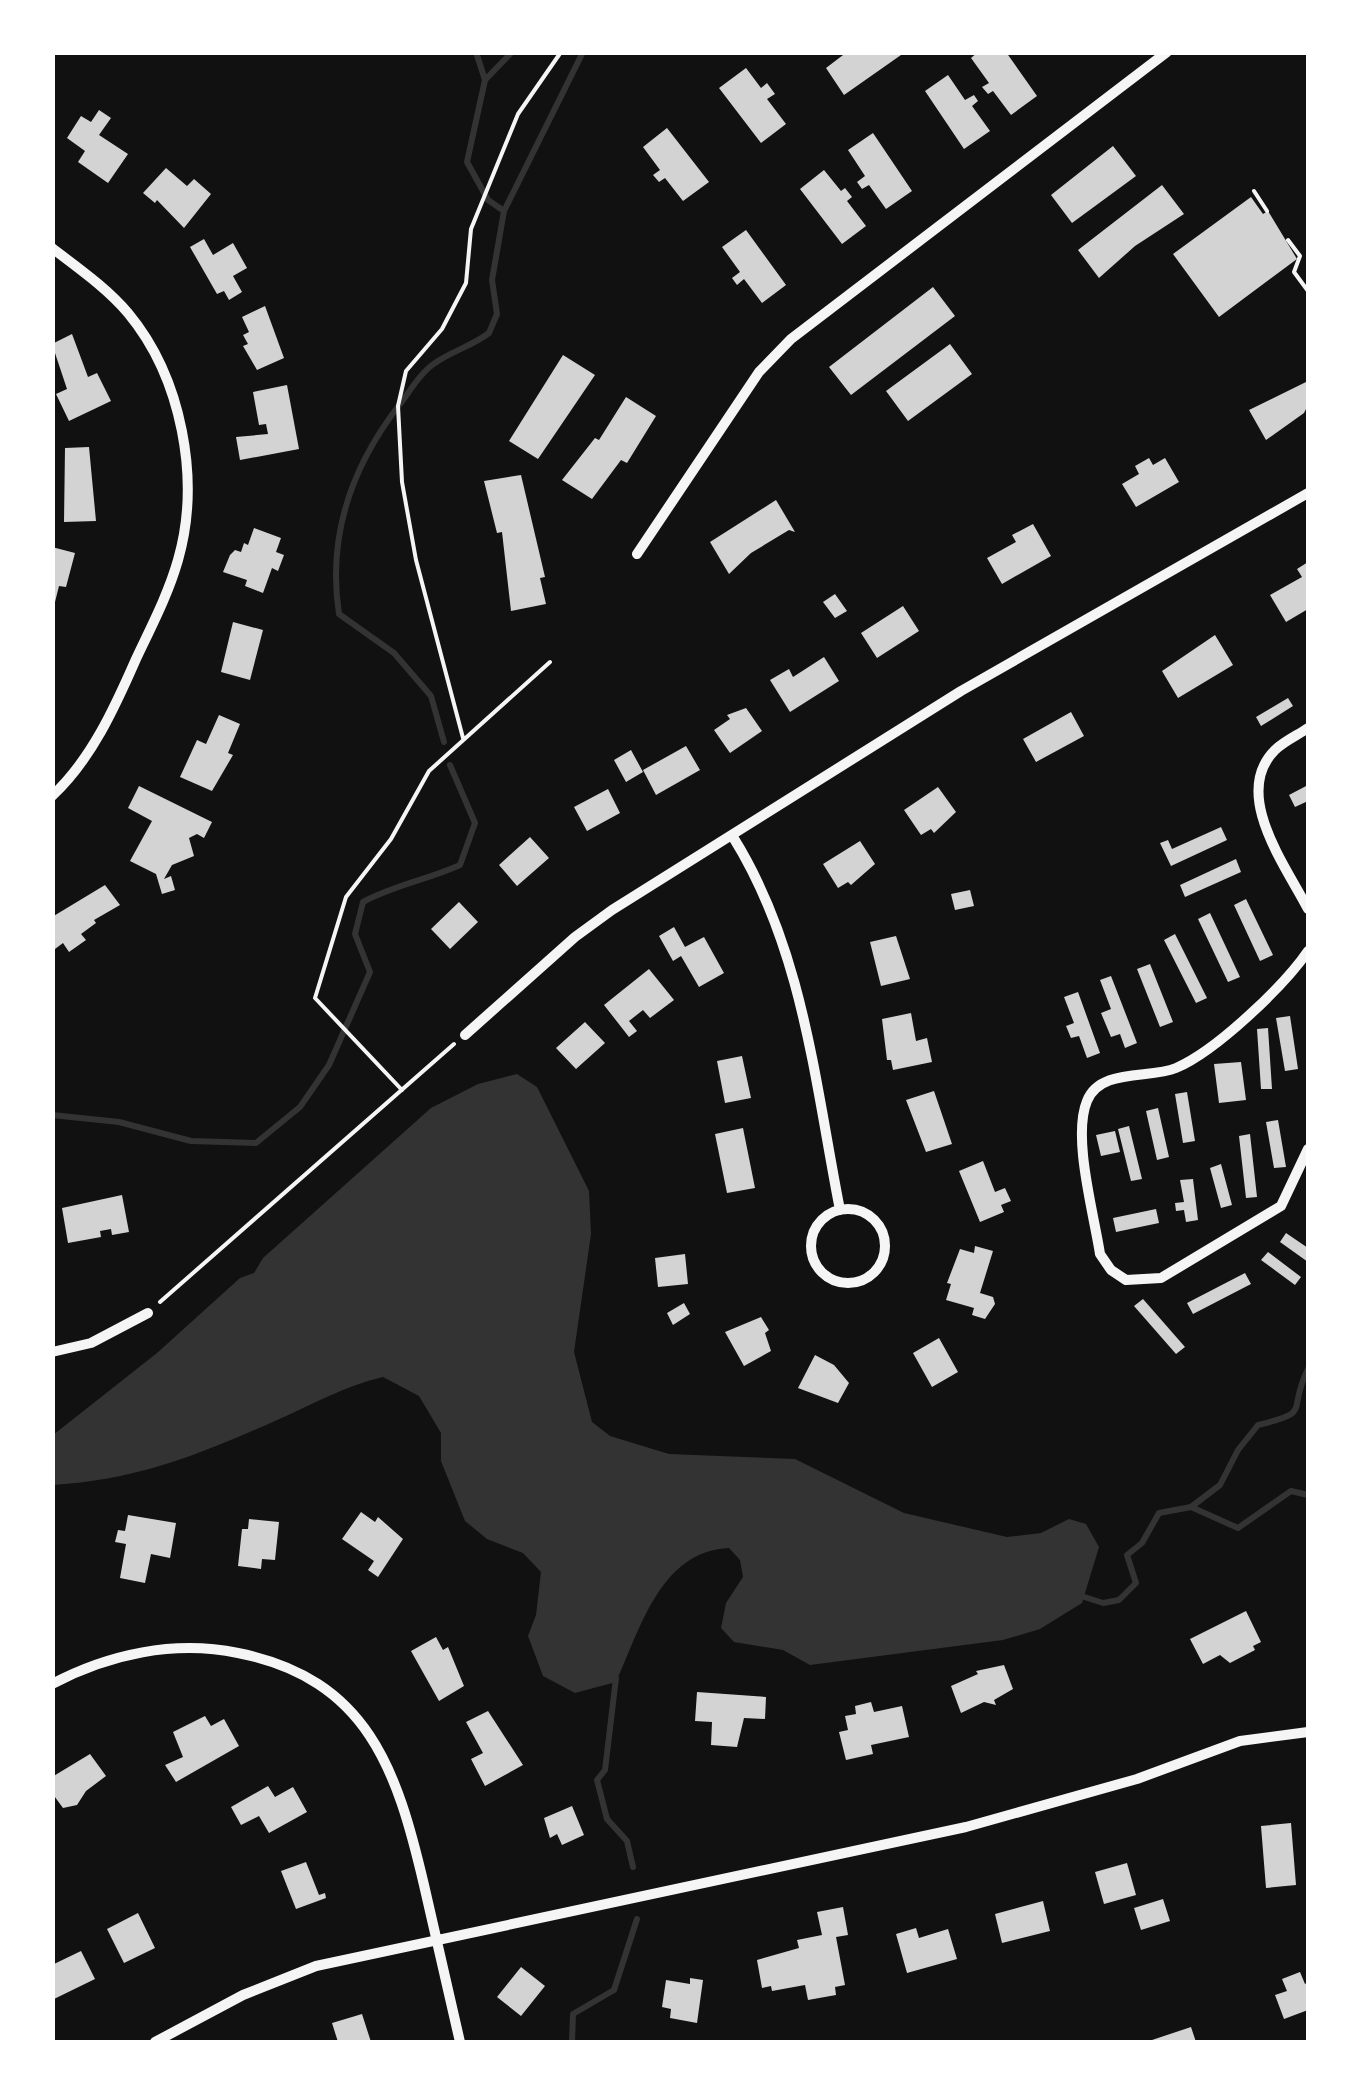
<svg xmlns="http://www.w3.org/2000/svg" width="1361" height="2095" font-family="Raleway,sans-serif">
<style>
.water{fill:#333}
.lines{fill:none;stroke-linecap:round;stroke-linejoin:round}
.stream{stroke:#333;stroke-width:6}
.building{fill:#d3d3d3}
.path{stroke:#f5f5f5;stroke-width:4}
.minor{stroke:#f5f5f5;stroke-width:10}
</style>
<rect width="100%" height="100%" fill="#111"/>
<path class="water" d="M517 1074 537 1087 589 1191 591 1234 574 1352 592 1422 610 1436 669 1454 795 1459 904 1513 1007 1537 1041 1533 1069 1519 1086 1524 1099 1547 1082 1603 1040 1629 1003 1640 810 1665 783 1650 734 1642 721 1628 726 1603 743 1577 740 1560 729 1548C660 1551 640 1630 616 1682L575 1693 543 1676 528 1636 536 1615 541 1572 523 1553 487 1539 465 1521 441 1461V1433L419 1396 383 1377C344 1386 311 1405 275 1421 198 1455 137 1480 53 1485V1435L157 1353 240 1278 254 1273 263 1258 431 1108 478 1084Z"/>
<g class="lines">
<path class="stream" d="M476 52 485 80
M504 211 488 200 467 162 485 80 512 52
M444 742 431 696 394 653 339 614C327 536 351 467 400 404 410 391 421 372 435 363 452 351 472 346 489 333L497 314 492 280 504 211 583 52
M52 1115 119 1122 191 1141 256 1143 300 1107 329 1065 370 972 355 934 363 902C394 885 427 880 460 865L475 823 450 765
M1191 1507 1220 1485 1238 1450 1258 1425C1314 1411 1286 1413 1308 1369
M1078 1595 1103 1603 1119 1600 1136 1583 1127 1555 1142 1543 1159 1513 1191 1507 1238 1528 1291 1491 1308 1495
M616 1678 605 1770 597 1780 607 1819 627 1841 633 1867
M572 2042 573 2014 614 1990 637 1919"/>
</g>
<path class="building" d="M847 52H899L901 55 844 95 826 68Z
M978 52H1006L1037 96 1011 115 993 91 988 94 982 87 989 83 971 58Z
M746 68 761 88 767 83 775 94 767 99 786 124 761 143 719 88Z
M948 75 965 100 974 95 978 101 972 106 990 131 964 149 925 91Z
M99 110 111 118 99 135 128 154 108 183 78 162 85 151 67 138 81 116 91 122Z
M667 128 709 182 683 201 665 178 659 182 653 175 660 170 643 147Z
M873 133 912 191 886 209 869 185 862 189 857 182 865 176 848 150Z
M1113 146 1136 176 1072 223 1051 195Z
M166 168 187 186 194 179 211 194 184 228 157 200 155 203 143 193Z
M824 170 841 191 845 188 852 197 847 201 866 226 842 244 800 189Z
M1162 185 1184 214 1135 246 1099 278 1078 250Z
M1251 197 1263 214 1268 211 1297 259 1219 317 1173 254Z
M746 230 786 285 762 303 744 279 737 285 732 278 740 272 722 247Z
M204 239 213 255 233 243 247 268 233 276 242 292 229 300 224 291 217 294 190 247Z
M933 287 955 316 851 395 829 367Z
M265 306 284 358 257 370 243 346 248 344 243 335 249 332 242 317Z
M72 334 88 377 97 373 111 401 69 421 56 394 67 389 52 344Z
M950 344 972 374 908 421 886 391Z
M563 355 595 375 538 459 509 441Z
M1306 382 1308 405 1304 413 1266 440 1249 410Z
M287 385 299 449 240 460 236 437 268 434 266 424 259 425 253 392Z
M626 397 656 416 627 463 621 460 592 499 562 480 595 438 599 440Z
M89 447 96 521 64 522 65 448Z
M1149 458 1153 465 1165 458 1179 482 1136 507 1122 484 1139 474 1135 466Z
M521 475 545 577 540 578 546 604 511 611 502 532 497 533 484 481Z
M776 500 795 532 789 530 751 553 729 574 710 542Z
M1033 524 1051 556 1002 584 987 558 1016 542 1012 535Z
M254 528 281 538 276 552 284 555 278 571 272 568 263 593 245 586 247 580 223 572 230 555 235 550 241 552 244 543 248 545Z
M52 547 75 553 66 587 59 586 54 606Z
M1308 562V609L1286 622 1270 595 1302 577 1297 569Z
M835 594 847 611 835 618 823 602Z
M903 606 919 631 877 658 861 633Z
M233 622 263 630 250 680 221 672Z
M1215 635 1233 665 1178 698 1162 671Z
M824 657 839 681 790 712 770 680 789 669 793 677Z
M1288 698 1293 706 1261 726 1256 717Z
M746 708 762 731 730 753 714 730 730 719 727 715Z
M1071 712 1084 736 1036 762 1023 739Z
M219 715 240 724 228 753 233 755 212 791 180 777 197 740 206 744Z
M686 746 700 770 656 795 643 770Z
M631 750 643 772 626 782 614 760Z
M1308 785V801L1295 807 1289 795Z
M139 786 212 822 204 838 197 834 189 838 194 856 172 865 164 879 171 876 175 890 162 894 156 874 130 861 152 821 128 808Z
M938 787 956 812 934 833 931 829 921 835 904 810Z
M608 789 620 813 587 831 574 807Z
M1221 827 1227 840 1171 866 1160 843 1168 840 1172 849Z
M530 837 549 858 517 886 499 865Z
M860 841 875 864 851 885 848 882 838 888 823 864Z
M1236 859 1241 872 1185 897 1180 885Z
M105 885 120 905 94 920 96 923 81 934 86 940 69 952 63 943 55 949 52 917Z
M970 890 974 906 955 910 951 894Z
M1246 899 1273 955 1260 961 1234 905Z
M459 902 478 922 450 949 431 929Z
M1210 913 1240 977 1228 982 1198 919Z
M674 927 685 947 704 937 724 973 699 987 681 956 673 961 659 936Z
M1175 934 1207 998 1196 1003 1164 940Z
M896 936 910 979 881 986 870 942Z
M1150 964 1173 1022 1160 1027 1137 969Z
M649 969 674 1000 650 1018 643 1010 629 1021 637 1031 629 1037 604 1005Z
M1111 976 1137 1043 1125 1048 1120 1034 1111 1037 1101 1013 1111 1009 1100 980Z
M1078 992 1100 1053 1087 1058 1079 1036 1071 1038 1066 1026 1074 1023 1064 997Z
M911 1013 916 1041 927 1038 932 1062 893 1070 891 1060H887L882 1019Z
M1290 1016 1298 1069 1285 1071 1276 1018Z
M585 1022 605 1043 576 1069 556 1048Z
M1268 1028 1272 1089H1261L1257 1029Z
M742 1056 751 1098 725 1103 717 1061Z
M1241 1062 1246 1100 1219 1103 1214 1064Z
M934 1091 952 1144 926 1152 906 1100Z
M1187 1092 1195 1141 1183 1143 1175 1094Z
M1158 1108 1169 1157 1157 1160 1146 1111Z
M1278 1120 1286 1167 1274 1168 1266 1122Z
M1129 1126 1142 1179 1131 1181 1118 1129Z
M743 1128 755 1188 727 1193 715 1134Z
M1115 1131 1120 1152 1101 1156 1096 1135Z
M1250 1134 1257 1197 1246 1198 1239 1136Z
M983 1161 995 1192 1005 1188 1011 1201 1001 1205 1004 1212 980 1222 959 1171Z
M1221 1164 1232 1205 1221 1208 1210 1168Z
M1193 1179 1198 1220 1186 1222 1184 1210 1176 1211 1175 1203 1184 1202 1180 1180Z
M122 1195 129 1232 112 1235 111 1229 100 1231 101 1237 68 1243 62 1208Z
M1156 1209 1159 1223 1116 1232 1113 1218Z
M1286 1233 1308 1248V1262L1280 1242Z
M975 1246 993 1251 980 1293 993 1297 995 1304 985 1319 972 1315 974 1308 946 1300 951 1284 947 1283 960 1249 974 1253Z
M1268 1252 1301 1277 1295 1285 1261 1260Z
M685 1254 688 1284 658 1287 655 1258Z
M1245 1273 1251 1284 1193 1314 1187 1303Z
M1143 1299 1185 1347 1176 1354 1134 1306Z
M684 1303 690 1314 673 1325 667 1313Z
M761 1317 769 1330 765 1333 771 1351 744 1366 725 1332Z
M939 1338 958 1372 932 1387 913 1353Z
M815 1355 834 1365 849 1383 838 1403 798 1388Z
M361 1512 375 1522 378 1517 403 1539 378 1577 368 1570 374 1561 342 1539Z
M128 1515 176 1523 170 1558 151 1554 145 1583 120 1578 126 1544 115 1542 118 1530 125 1531Z
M249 1519 279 1522 275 1560 262 1559 261 1569 238 1566 242 1529H248Z
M1246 1611 1261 1642 1253 1646 1255 1650 1230 1663 1220 1655 1203 1664 1190 1639Z
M436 1637 443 1650 448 1647 464 1686 439 1701 411 1651Z
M1004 1665 1013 1689 994 1700 996 1705 984 1702 961 1713 951 1686 978 1674 976 1671Z
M697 1692 766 1697 765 1719 744 1718 737 1747 711 1745 712 1722 695 1721Z
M871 1702 874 1712 902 1706 909 1737 871 1745 873 1754 846 1760 839 1732 848 1730 845 1716 856 1714 855 1706Z
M488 1711 523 1765 485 1786 471 1759 483 1753 466 1722Z
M205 1716 211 1726 224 1719 239 1746 176 1782 165 1765 183 1757 173 1732Z
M90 1754 106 1776 86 1791 77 1805 63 1808 52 1793V1777Z
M268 1786 275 1797 293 1787 307 1812 269 1833 259 1816 241 1825 231 1807Z
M572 1806 584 1835 562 1845 557 1834 550 1838 544 1818Z
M1291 1823 1296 1885 1266 1888 1261 1826Z
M306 1862 319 1895 325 1893 326 1898 296 1909 281 1871Z
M1127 1863 1136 1895 1104 1904 1095 1872Z
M1163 1899 1170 1921 1141 1930 1134 1908Z
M1043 1901 1050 1931 1002 1943 995 1914Z
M843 1907 848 1935 836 1937 845 1985 835 1987 836 1995 808 2000 805 1985 772 1991 771 1986 762 1988 757 1960 799 1948 797 1940 822 1935 817 1912Z
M138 1913 155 1948 124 1963 107 1929Z
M916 1928 919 1938 948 1929 957 1959 907 1973 896 1934Z
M81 1951 95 1979 52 2000V1965Z
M521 1967 545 1986 521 2016 497 1997Z
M1300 1972 1305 1984 1308 1982V2010L1284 2019 1275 1995 1287 1991 1282 1979Z
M690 1978 703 1980 697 2023 670 2018 671 2009 662 2007 666 1980 690 1984Z
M362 2014 371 2042H338L332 2023Z
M1191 2027 1196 2042H1146Z"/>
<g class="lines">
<path class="path" d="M1254 191 1267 211
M1288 240 1300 256 1294 272 1308 291
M463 738 416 560 402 482 398 406 406 371 442 329 466 283 471 229 518 114 561 52
M402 1090 315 998 346 897 391 839 429 771 550 662
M160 1302 454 1044"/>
<path class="minor" d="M52 248C78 268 107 288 128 313 182 378 201 480 178 560 168 595 151 627 136 659 115 707 91 760 52 796
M637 554 759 372 791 339 1167 52
M1308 728C1298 735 1284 741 1275 750 1231 794 1286 866 1308 909
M733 837C803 949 815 1083 840 1210
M1308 951C1284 986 1216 1051 1176 1068 1149 1079 1100 1068 1087 1101 1072 1137 1094 1214 1100 1254L1111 1270 1126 1280 1161 1278 1281 1206 1308 1149
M465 1035 575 937 612 910 961 691 1308 493
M811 1246a37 37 0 1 1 74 0a37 37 0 1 1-74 0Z
M52 1352 91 1343 148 1313
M52 1684C109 1654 174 1640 238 1653 368 1679 397 1770 424 1885 436 1938 448 1990 460 2042
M155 2042 243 1995 316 1966 966 1827 1137 1779 1240 1741 1308 1732"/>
</g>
<rect width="1361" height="2095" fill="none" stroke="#ffffff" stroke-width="110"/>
</svg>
